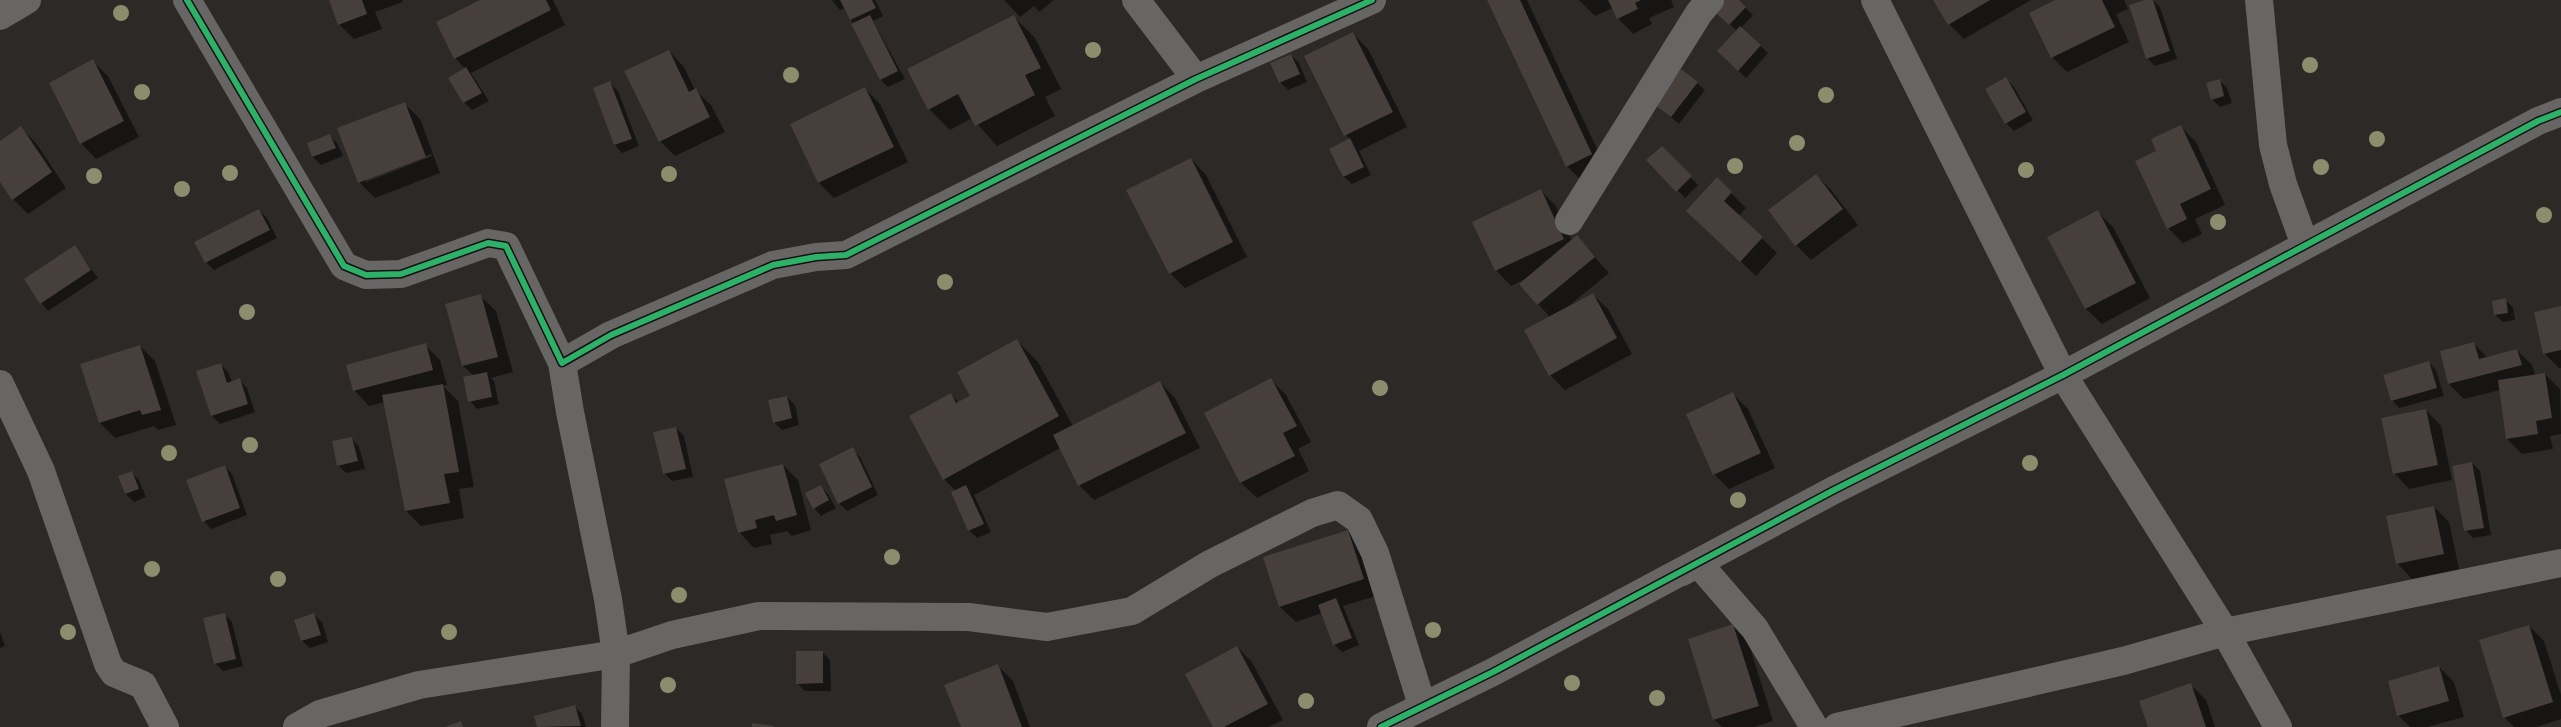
<svg xmlns="http://www.w3.org/2000/svg" width="2561" height="727" font-family="Mulish,sans-serif">
<style>
.shadow{fill:#0007;fill-rule:evenodd}
.building{fill:#463f3c}
.lines{fill:none;stroke-linecap:round;stroke-linejoin:round}
.minor{stroke:#686665;stroke-width:28}
.cycleway-casing{stroke:#141110;stroke-width:9}
.cycleway{stroke:#2db169;stroke-width:6}
.tree{fill:#8a8e6c}
</style>
<rect width="100%" height="100%" fill="#2c2927"/>
<path class="shadow" d="M330 0H402L403 2 375 12 382 29 354 39 339 24Z
M483 0H553L565 25 471 73 489 101 472 110 464 102 466 69 455 58Z
M832 0H875L883 16 873 21 905 79 888 87 881 80 845 8 840 10Z
M1004 0H1054L1039 12 1034 6 1020 17Z
M1489 0H1527L1607 170 1582 181 1567 166Z
M1579 0H1671L1674 7 1649 18 1652 24 1633 34 1618 18 1613 8 1595 16Z
M1737 0 1753 15 1741 28 1768 53 1746 78 1726 59 1737 31 1722 17Z
M1934 0H2031L1964 39 1949 24Z
M2058 0H2124L2128 9 2116 14 2129 42 2067 72 2052 57Z
M2150 0H2153L2160 7 2177 59 2155 66 2147 58Z
M1014 17 1035 38 1061 89 1045 97 1055 116 997 146 972 118 950 130 929 109Z
M1352 33 1368 49 1407 127 1359 151 1371 175 1352 184 1344 177 1331 150 1350 140 1346 135 1306 57Z
M669 51 684 67 695 90 711 105 725 132 675 156 660 141Z
M1291 55 1299 63 1307 82 1288 90 1280 82Z
M92 61 108 76 139 137 96 159 81 143Z
M2006 79 2014 87 2033 120 2014 131 2006 123 1987 90Z
M2220 81 2227 88 2232 103 2220 107 2212 99Z
M610 83 618 91 639 146 622 153 615 145Z
M1697 83 1705 90 1679 124 1657 105Z
M865 89 880 104 908 162 834 198 819 183 791 125Z
M405 104 420 119 440 173 375 198 359 182ZM431 154 432 156 366 182V179Z
M2181 127 2196 142 2225 205 2195 219 2202 234 2183 243 2168 228 2158 152Z
M21 128 36 143 66 188 28 214 13 199 0 180V142Z
M329 135 337 143 343 156 321 165 313 157 308 144Z
M1662 147 1698 185 1685 198 1648 160Z
M1191 159 1206 175 1247 257 1185 288 1170 273Z
M1816 175 1831 190 1858 225 1811 260 1796 245 1770 211Z
M1717 179 1746 208 1739 216 1777 253 1756 276 1703 226Z
M1541 191 1556 206 1572 241 1577 237 1609 273 1571 304 1592 294 1608 309 1632 354 1565 390 1550 375V317L1538 304 1527 278 1511 286 1496 270Z
M259 210 267 218 277 238 214 270 206 262Z
M2098 212 2113 227 2150 298 2102 324 2086 309 2049 238Z
M75 247 98 278 48 311 41 303Z
M480 296 496 311 513 372 491 378 494 381 499 404 477 409 470 401 474 376 463 366Z
M2505 300 2513 307 2515 320 2503 322 2495 315Z
M2561 307V368H2559L2544 353Z
M1017 341 1038 362 1073 426 1160 382 1175 398 1200 448 1094 500 1079 485 1060 448 974 495 991 532 977 538 969 530 956 491 944 479 951 394 959 403 971 396Z
M2474 344 2488 358 2517 350 2532 365 2535 375 2545 374 2560 389 2561 434 2550 436 2553 449 2522 454 2507 439 2500 390 2464 399 2449 384Z
M425 345 440 360 447 385 443 386 458 401 474 487 459 489 464 518 421 526 406 511 385 402 369 406 354 390Z
M140 346 155 361 176 425 158 430 154 426 115 438 100 423Z
M2428 362 2436 370 2444 396 2399 408 2392 400Z
M220 364 228 372 232 382 240 380 247 388 255 412 220 424 212 416 198 372Z
M1271 380 1286 395 1311 442 1298 449 1309 471 1257 498 1241 483 1206 414Z
M1732 393 1748 409 1775 468 1729 489 1714 474Z
M787 397 795 405 799 425 782 430 774 422Z
M2426 410 2441 426 2452 480 2409 489 2394 473Z
M676 428 684 436 693 477 672 481 664 473Z
M352 439 359 447 365 469 346 473 338 465Z
M852 449 860 457 878 495 847 511 839 503Z
M2472 463 2480 471 2491 535 2473 538 2466 530Z
M783 465 798 480 811 530 792 536 787 531 770 535 772 544 754 548 739 532Z
M225 467 232 474 247 515 211 529 204 521Z
M131 472 139 480 146 497 134 502 126 494 119 476Z
M821 487 828 494 836 508 821 516 814 508Z
M2434 507 2449 522 2459 569 2412 579 2397 563Z
M1348 531 1363 546 1379 595 1343 606 1359 645 1342 652 1334 644 1322 613 1296 622 1280 607 1264 558Z
M225 615 232 622 243 666 223 671 215 663Z
M314 615 322 622 328 642 310 648 302 641Z
M1733 626 1748 641 1773 721 1754 727H1722L1715 720 1689 640Z
M2529 626 2544 641 2561 695V719L2537 727H2514L2504 717Z
M0 632 5 646 0 648Z
M1237 647 1252 662 1283 720 1268 727H1214Z
M822 652 830 660 831 691H805L797 683Z
M998 666 1013 681 1030 727H962Z
M2439 667 2454 682 2464 717 2427 727H2410L2398 715Z
M2191 685 2206 700 2215 727H2149Z
M574 707 582 714 586 727H538L535 717Z"/>
<path class="building" d="M329 0H362L367 14 338 25Z
M480 0H546L551 10 454 59 436 22Z
M840 0H872L876 8 850 20Z
M1487 0H1520L1592 154 1566 167Z
M1608 0H1641L1635 3 1638 9 1617 19Z
M1721 0H1739L1746 7 1729 25 1713 10Z
M1933 0H1990L1948 25Z
M2055 0H2102L2115 27 2051 58 2029 13Z
M2145 0H2153L2170 51 2146 59 2129 5Z
M870 15 898 71 880 80 851 24Z
M1014 15 1041 68 1025 75 1035 95 975 126 958 94 928 110 907 69Z
M1740 26 1761 45 1738 71 1717 51Z
M1353 32 1393 112 1344 136 1304 56Z
M669 50 689 92 696 88 710 117 659 142 624 71Z
M1291 54 1300 74 1279 83 1270 63Z
M93 59 124 121 80 144 49 83Z
M466 67 482 93 463 103 448 78Z
M1681 69 1698 82 1671 117 1655 105Z
M2006 77 2026 112 2005 124 1985 89Z
M2220 79 2224 96 2211 100 2206 83Z
M610 81 632 139 614 145 593 88Z
M865 87 894 147 818 183 790 124Z
M405 102 426 157 358 183 337 128Z
M2181 125 2211 189 2180 204 2187 219 2167 229 2135 161 2156 151 2151 139Z
M21 126 52 172 12 200 0 182V141Z
M330 134 336 148 312 157 307 143Z
M1350 138 1364 167 1343 177 1329 149Z
M1662 146 1692 176 1676 192 1646 160Z
M1191 158 1233 242 1169 274 1126 190Z
M1816 174 1843 209 1795 246 1768 210Z
M1717 177 1732 192 1724 201 1763 237 1740 262 1686 211Z
M1541 189 1564 239 1495 271 1472 222Z
M259 209 270 230 205 263 194 242Z
M2098 210 2136 283 2085 309 2047 237Z
M1577 235 1595 257 1537 305 1519 284Z
M75 245 91 270 40 304 24 279Z
M1593 293 1617 338 1549 376 1524 330Z
M481 294 498 357 462 366 445 304Z
M2506 298 2508 313 2494 315 2492 301Z
M2561 306V350L2543 354 2534 312Z
M1017 339 1059 416 943 480 909 416 951 393 956 403 970 396 957 372Z
M2474 342 2479 359 2517 349 2522 365 2448 384 2440 351Z
M426 343 433 370 353 391 346 365Z
M140 345 161 410 142 415 140 410 99 423 80 364Z
M2429 361 2437 388 2391 401 2383 375Z
M221 363 227 383 240 378 248 404 211 416 196 371Z
M487 372 492 397 468 402 463 377Z
M2545 373 2552 418 2536 421 2538 434 2506 439 2498 380Z
M1271 378 1297 426 1283 433 1295 456 1240 483 1204 413Z
M1160 381 1186 433 1078 486 1053 435Z
M443 384 459 472 444 474 450 503 405 511 382 395Z
M1733 392 1761 453 1713 475 1686 414Z
M787 396 792 418 773 423 768 400Z
M2426 409 2438 465 2393 474 2381 418Z
M676 427 686 469 663 474 653 432Z
M352 437 358 461 337 466 332 441Z
M853 447 872 487 838 504 819 464Z
M2472 462 2484 528 2464 531 2452 466Z
M783 464 797 515 776 521 774 515 755 520 757 528 738 533 724 479Z
M225 465 240 508 202 522 186 480Z
M132 471 139 489 125 494 118 476Z
M821 485 829 500 813 509 805 493Z
M966 485 984 524 968 531 951 492Z
M2434 506 2444 554 2396 564 2386 516Z
M1348 530 1364 579 1279 607 1263 557Z
M1336 598 1352 638 1333 645 1318 605Z
M225 613 236 659 214 664 203 618Z
M314 613 321 635 301 641 294 620Z
M1733 624 1759 706 1713 720 1688 639Z
M2529 625 2553 702 2503 718 2479 640Z
M1237 646 1268 704 1224 727H1213L1185 674Z
M796 651H823V683L796 684Z
M998 664 1022 727H961L944 685Z
M2439 666 2449 701 2397 716 2388 681Z
M2191 683 2206 727H2148L2139 701Z
M575 705 581 726 537 727 534 716Z
M461 721 463 727H445Z
M752 723 774 726V727H752Z"/>
<g class="lines">
<path class="minor" d="M187 0 344 266 366 275 401 274 488 243 506 246 562 363 611 335 773 265 816 257 846 255 1196 79 1372 0
M1136 0 1196 79
M1875 0 2063 375 2225 632 2278 727
M2259 0 2273 145 2283 184 2305 245
M0 16 27 0
M1569 221 1699 13 1710 0
M562 363 570 412 608 599 616 654 615 727
M0 384 41 471 108 664 114 673 143 685 165 727
M1682 572 1698 563 1755 629 1814 727
M297 727 320 714 419 685 616 654 672 635 759 616 969 617 1047 627 1132 611 1210 564 1312 513 1338 505 1359 520 1375 553 1422 705
M1381 727 1493 672 1834 490 2063 375 2538 121 2561 112
M1837 727 2123 661 2225 632 2561 563"/>
<g class="cycleway-casing">
<path id="cycleway" d="M187 0 344 266 366 275 401 274 488 243 506 246 562 363 611 335 773 265 816 257 846 255 1196 79 1372 0
M1381 727 1493 672 1834 490 2063 375 2538 121 2561 112"/>
</g>
<use href="#cycleway" class="cycleway"/>
</g>
<g class="tree">
<circle cx="121" cy="13" r="8"/>
<circle cx="1093" cy="50" r="8"/>
<circle cx="2310" cy="65" r="8"/>
<circle cx="791" cy="75" r="8"/>
<circle cx="142" cy="92" r="8"/>
<circle cx="1826" cy="95" r="8"/>
<circle cx="2377" cy="139" r="8"/>
<circle cx="1797" cy="143" r="8"/>
<circle cx="1735" cy="166" r="8"/>
<circle cx="2321" cy="167" r="8"/>
<circle cx="2026" cy="170" r="8"/>
<circle cx="230" cy="173" r="8"/>
<circle cx="669" cy="174" r="8"/>
<circle cx="94" cy="176" r="8"/>
<circle cx="182" cy="189" r="8"/>
<circle cx="2544" cy="215" r="8"/>
<circle cx="2218" cy="222" r="8"/>
<circle cx="945" cy="282" r="8"/>
<circle cx="247" cy="312" r="8"/>
<circle cx="1380" cy="388" r="8"/>
<circle cx="250" cy="445" r="8"/>
<circle cx="169" cy="453" r="8"/>
<circle cx="2030" cy="463" r="8"/>
<circle cx="1738" cy="500" r="8"/>
<circle cx="892" cy="557" r="8"/>
<circle cx="152" cy="569" r="8"/>
<circle cx="278" cy="579" r="8"/>
<circle cx="679" cy="595" r="8"/>
<circle cx="1433" cy="630" r="8"/>
<circle cx="68" cy="632" r="8"/>
<circle cx="449" cy="632" r="8"/>
<circle cx="1572" cy="683" r="8"/>
<circle cx="668" cy="685" r="8"/>
<circle cx="1657" cy="698" r="8"/>
<circle cx="1306" cy="701" r="8"/>
</g>
</svg>
